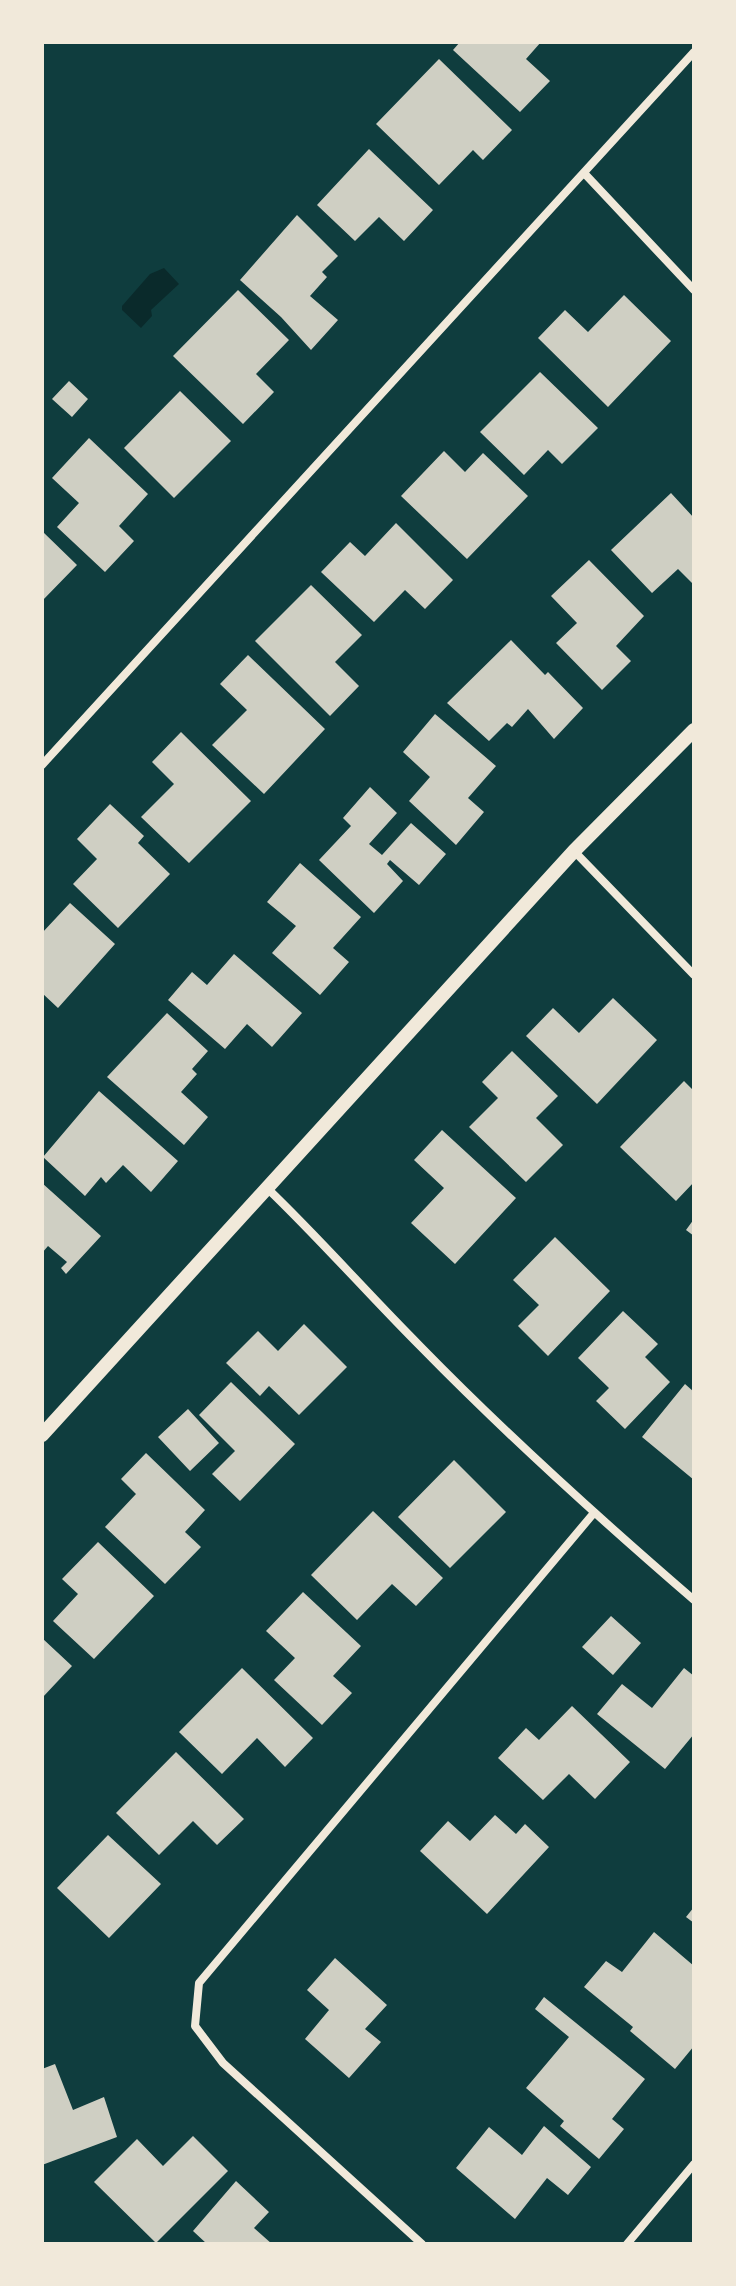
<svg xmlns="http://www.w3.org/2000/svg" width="736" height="2286" font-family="Ubuntu,sans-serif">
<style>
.water{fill:#0a2a2b}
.building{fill:#cfcfc3}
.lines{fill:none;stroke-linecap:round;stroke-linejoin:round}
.minor{stroke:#f1e9da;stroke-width:8}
.tertiary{stroke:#f1e9da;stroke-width:14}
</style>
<rect width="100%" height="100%" fill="#0f3d3e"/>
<path class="water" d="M164 268 179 284 151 310 152 316 141 328 122 310V306L150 274Z"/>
<path class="building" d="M460 42H541L526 59 550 81 520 112 453 50Z
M439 59 512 130 483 160 473 150 439 185 376 124Z
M369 149 433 210 404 241 379 217 355 241 317 205Z
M297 215 338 256 322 272 327 277 310 296 338 320 311 350 281 317 240 280Z
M238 290 289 340 256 374 274 392 243 424 173 356Z
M624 295 671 341 608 407 538 338 565 310 588 332Z
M540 372 598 428 562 464 548 450 524 475 480 432Z
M69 381 88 399 72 417 52 399Z
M180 391 231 441 174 498 124 448Z
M89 438 148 494 119 526 134 541 105 572 57 527 79 503 52 478Z
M444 451 465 472 483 453 528 496 467 559 401 496Z
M671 493 694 518V585L678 569 652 593 611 550Z
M396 523 453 580 425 609 405 590 374 622 321 572 350 542 365 556Z
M42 531 77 565 42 601Z
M589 560 644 616 616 646 631 661 602 690 556 643 577 623 551 596Z
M311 585 362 635 335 662 359 686 330 716 255 641Z
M511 640 545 675 548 672 583 708 554 739 528 709 512 727 507 723 489 741 447 703Z
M248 655 325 729 264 794 212 745 247 710 220 684Z
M435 714 496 766 468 798 484 812 456 845 409 801 430 777 403 752Z
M181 732 251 801 189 863 141 817 174 784 152 762Z
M370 787 397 813 369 844 382 855 411 823 446 854 419 885 390 860 387 864 403 881 374 913 319 860 351 826 343 818Z
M110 804 144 836 138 843 170 874 118 928 73 884 97 859 77 839Z
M300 863 361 917 333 948 349 962 320 995 272 953 296 926 267 902Z
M70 903 115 944 58 1008 42 993V933Z
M234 954 302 1013 272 1047 247 1024 225 1049 168 1000 192 972 207 985Z
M613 998 657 1040 597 1104 526 1036 553 1008 579 1033Z
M167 1013 208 1051 192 1069 197 1074 181 1092 208 1117 184 1145 107 1077Z
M512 1051 558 1096 536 1118 563 1145 526 1182 469 1127 498 1098 482 1082Z
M684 1081 694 1091V1182L676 1201 620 1147Z
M99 1091 178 1161 151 1192 123 1165 106 1183 101 1177 85 1196 43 1157Z
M442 1130 516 1198 455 1264 411 1223 444 1188 414 1160Z
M42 1183 101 1236 66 1274 61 1268 67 1262 48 1246 42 1253Z
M694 1219V1236L686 1230Z
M555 1237 610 1291 548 1356 518 1326 539 1305 513 1280Z
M623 1311 658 1344 645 1357 670 1382 625 1429 596 1401 609 1388 578 1358Z
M304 1324 347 1367 299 1415 269 1386 260 1396 226 1363 258 1331 278 1351Z
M231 1382 295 1444 240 1501 212 1474 235 1451 199 1415Z
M685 1384 694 1392V1480L642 1437Z
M188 1409 219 1443 190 1471 158 1437Z
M146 1453 205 1510 185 1532 201 1547 165 1584 105 1527 136 1494 121 1479Z
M454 1460 506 1512 450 1568 398 1517Z
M373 1511 443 1578 416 1606 392 1584 357 1620 311 1575Z
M98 1542 154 1596 94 1659 53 1621 78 1594 62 1579Z
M303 1592 361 1646 333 1676 352 1693 322 1725 274 1680 295 1658 266 1631Z
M611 1616 641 1643 613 1675 582 1647Z
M42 1638 72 1666 42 1698Z
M242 1668 313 1738 285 1767 257 1738 222 1774 179 1732Z
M684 1668 694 1676V1734L665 1769 597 1714 622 1684 652 1708Z
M572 1706 630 1762 595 1799 569 1774 543 1800 498 1758 526 1728 539 1740Z
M176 1752 244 1819 217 1845 193 1821 159 1855 116 1813Z
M495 1815 516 1834 525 1824 549 1847 487 1914 420 1851 448 1821 470 1841Z
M108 1835 161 1884 109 1938 57 1888Z
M694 1907V1923L686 1917Z
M654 1932 694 1966V2022L692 2024 694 2046 675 2069 630 2031 633 2027 584 1987 606 1961 622 1972Z
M335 1958 387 2005 365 2029 381 2042 349 2078 305 2039 329 2010 307 1990Z
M544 1997 645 2079 612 2119 624 2129 599 2159 560 2126 564 2121 526 2088 569 2037 535 2009Z
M55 2064 73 2110 104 2097 117 2137 42 2165V2069Z
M544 2126 591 2167 568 2195 547 2178 515 2219 456 2168 489 2127 522 2155Z
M193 2136 228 2171 156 2243 94 2182 137 2139 163 2166Z
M236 2181 269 2212 254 2228 272 2244H207L193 2231Z"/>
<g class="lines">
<path class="minor" d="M585 174 694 290
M42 765 694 52
M574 851 694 975
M268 1189C321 1240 369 1295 421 1347 508 1436 600 1519 694 1600
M422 2244 223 2063 195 2026 199 1983 593 1514
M627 2244 694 2164"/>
<path class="tertiary" d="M42 1435 574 851 694 730"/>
</g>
<rect width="736" height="2286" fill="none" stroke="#f1e9da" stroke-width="88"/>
</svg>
